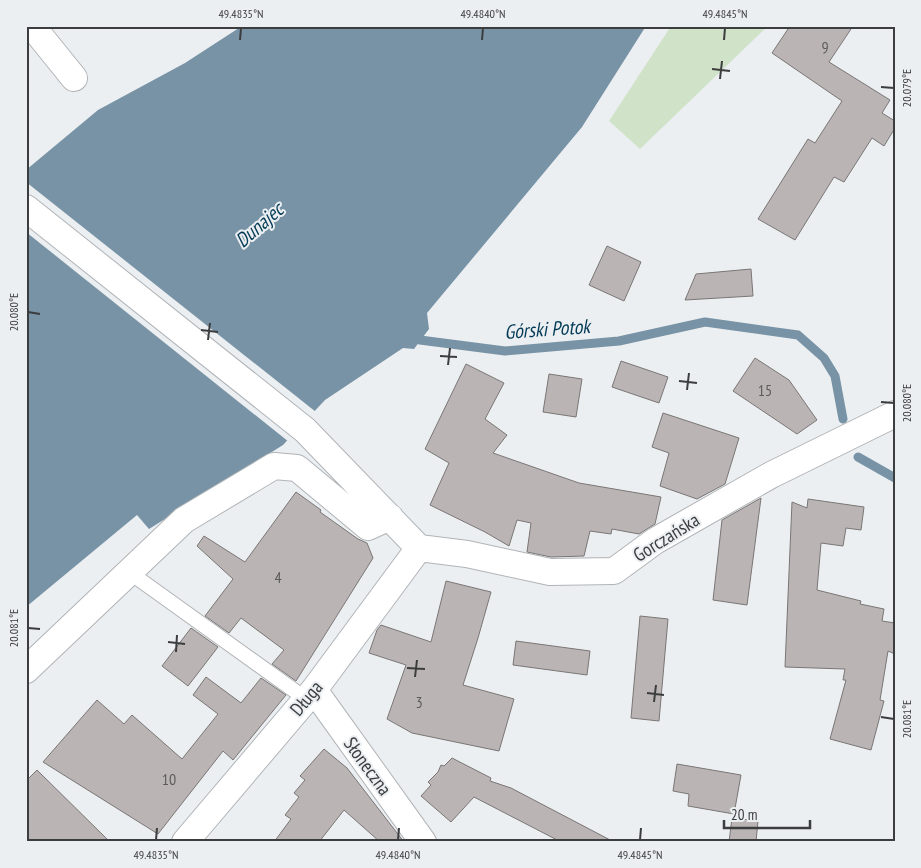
<svg xmlns="http://www.w3.org/2000/svg" width="921" height="868" font-family="'PT Sans Narrow',sans-serif">
<style>
.green{fill:#d0e3c9}
.water{fill:#7893a5}
.pier{fill:#ebeff2}
.lines{fill:none;stroke-linecap:round;stroke-linejoin:round}
.stream{stroke:#7893a5;stroke-width:9}
.building{fill:#bab5b4;stroke:#7a7675}
.service-casing{stroke:#b1b4b7;stroke-width:16}
.minor-casing{stroke:#b1b4b7;stroke-width:28}
.service{stroke:#fff;stroke-width:14}
.minor{stroke:#fff;stroke-width:26}
.ticks{fill:none;stroke:#3c3d3e;stroke-width:2}
.labels{text-anchor:middle;stroke-width:4;stroke-linejoin:round;paint-order:stroke}
.number-label{font-size:16px;fill:#5c5b5c}
.street-label{font-size:19px;fill:#3c3d3e;stroke:#ebeff2}
.water-label{font-size:20px;font-style:italic;fill:#033b56;stroke:#ebeff2}
.neatline{fill:none;stroke:#3c3d3e;stroke-width:2}
.ticks-label{font-size:12px;text-anchor:middle;fill:#3c3d3e}
</style>
<rect width="100%" height="100%" fill="#ebeff2"/>
<path class="green" d="M671 26H768L640 149 609 121Z"/>
<path class="water" d="M242 26H646L582 127 427 313 429 329 414 349 403 348 325 400 283 445 149 529 137 515 26 607V170L98 110 185 63Z"/>
<path class="pier" d="M26 182 316 412 289 442 26 232Z"/>
<g class="lines">
<path class="stream" d="M410 336 420 340 505 351 619 341 705 322 798 335 824 358 835 376 843 419
M858 457 895 478"/>
</g>
<path class="building" d="M790 26H853L829 62 890 100 882 113 895 121V128L884 146 872 138 844 182 834 177 795 240 758 219 808 139 815 143 842 101 772 53Z
M607 246 641 262 624 301 589 285Z
M751 269 753 296 685 300 696 274Z
M755 358 789 380 817 420 797 434 733 391Z
M621 361 668 377 659 403 612 387Z
M466 364 504 383 485 419 507 435 493 453 579 483 661 497 655 524 639 534 612 529 611 534 590 531 584 556 551 557 527 552 531 523 517 520 509 546 485 532 430 505 449 463 425 449Z
M549 374 582 379 576 417 543 412Z
M663 413 739 438 725 484 697 499 660 486 669 453 652 447Z
M296 492 321 510 320 512 358 539 367 543 373 558 296 681 272 664 284 650 241 618 229 633 205 616 233 579 197 546 204 536 245 562Z
M761 498 747 605 713 600 722 520Z
M808 499 864 507 861 530 846 528 843 546 821 543 817 590 861 601 860 604 884 609 882 621 895 623V654L888 651 880 700 884 701 871 750 830 739 846 680H843L845 669 785 667 792 502 807 508Z
M446 581 491 592 478 638 463 685 514 699 499 751 412 733 387 719 406 665 369 653 377 630 381 625 431 642Z
M640 616 668 619 659 721 631 718Z
M191 628 218 647 188 686 162 666Z
M516 641 590 651 587 675 513 665Z
M206 677 241 703 261 678 286 695 233 760 223 751 158 834 43 762 97 700 124 724 132 715 182 759 218 714 193 695Z
M324 749 347 768 404 842H380L344 810 319 842H274L291 819 285 815 299 797 294 793 305 780 300 776Z
M452 758 491 778 490 781 511 788 614 842H561L474 797 451 822 421 796 431 785 428 782 438 772 441 765 444 766Z
M677 764 741 775 734 814 688 806 689 794 673 791Z
M37 770 110 842H26V781Z
M732 818 758 821 756 842H729Z"/>
<g class="lines">
<g class="service-casing">
<path id="service" d="M129 572 306 699"/>
</g>
<g class="minor-casing">
<path id="minor" d="M32 26 74 78
M26 208 305 430 419 548
M419 548 467 554 550 572 614 571 655 541 771 475 895 414
M26 670 184 520 274 466 297 468 368 527 390 517
M314 690 423 842
M185 842 314 690 419 548"/>
</g>
<use href="#service" class="service"/>
<use href="#minor" class="minor"/>
</g>
<path class="ticks" d="M240 40 241 28M482 40 483 28M724 40 725 28M712 69 730 71M720 79 722 61M881 87 894 88M28 312 40 314M201 330 218 332M208 340 210 323M440 356 457 357M448 365 450 348M679 381 697 383M687 390 689 373M881 402 894 403M28 628 40 629M168 642 185 644M176 652 177 635M407 668 425 669M415 677 417 660M647 693 664 695M654 702 656 685M881 717 894 719M156 840 157 828M398 840 399 828M640 840 641 828"/>
<g class="labels">
<g class="number-label">
<text x="825" y="53">9</text>
<text x="765" y="396">15</text>
<text x="278" y="583">4</text>
<text x="419" y="708">3</text>
<text x="169" y="785">10</text>
</g>
<g class="street-label">
<text transform="translate(666 537) rotate(-32)" y="7">Gorczańska</text>
<text transform="translate(306 698) rotate(-50)" y="7">Długa</text>
<text transform="translate(368 766) rotate(54)" y="7">Słoneczna</text>
</g>
<g class="water-label">
<text transform="translate(259 225) rotate(-41)" y="7">Dunajec</text>
<text transform="translate(547 329) rotate(-4)" y="7">Górski Potok</text>
</g>
</g>
<rect width="921" height="868" fill="none" stroke="#ebeff2" stroke-width="55"/>
<path d="M724 820v8h86v-8" fill="none" stroke="#3c3d3e" stroke-width="2.5"/>
<text x="731" y="820" font-size="15" fill="#3c3d3e" stroke="#ebeff2" stroke-width="4" paint-order="stroke">20 m</text>
<rect x="28" y="28" width="866" height="812" class="neatline"/>
<g class="ticks-label">
<text x="241" y="18">49.4835°N</text>
<text x="483" y="18">49.4840°N</text>
<text x="725" y="18">49.4845°N</text>
<text transform="translate(907 88) rotate(-90)" y="4">20.079°E</text>
<text transform="translate(14 312) rotate(-90)" y="4">20.080°E</text>
<text transform="translate(907 403) rotate(-90)" y="4">20.080°E</text>
<text transform="translate(14 628) rotate(-90)" y="4">20.081°E</text>
<text transform="translate(907 719) rotate(-90)" y="4">20.081°E</text>
<text x="156" y="859">49.4835°N</text>
<text x="398" y="859">49.4840°N</text>
<text x="640" y="859">49.4845°N</text>
</g>
</svg>
